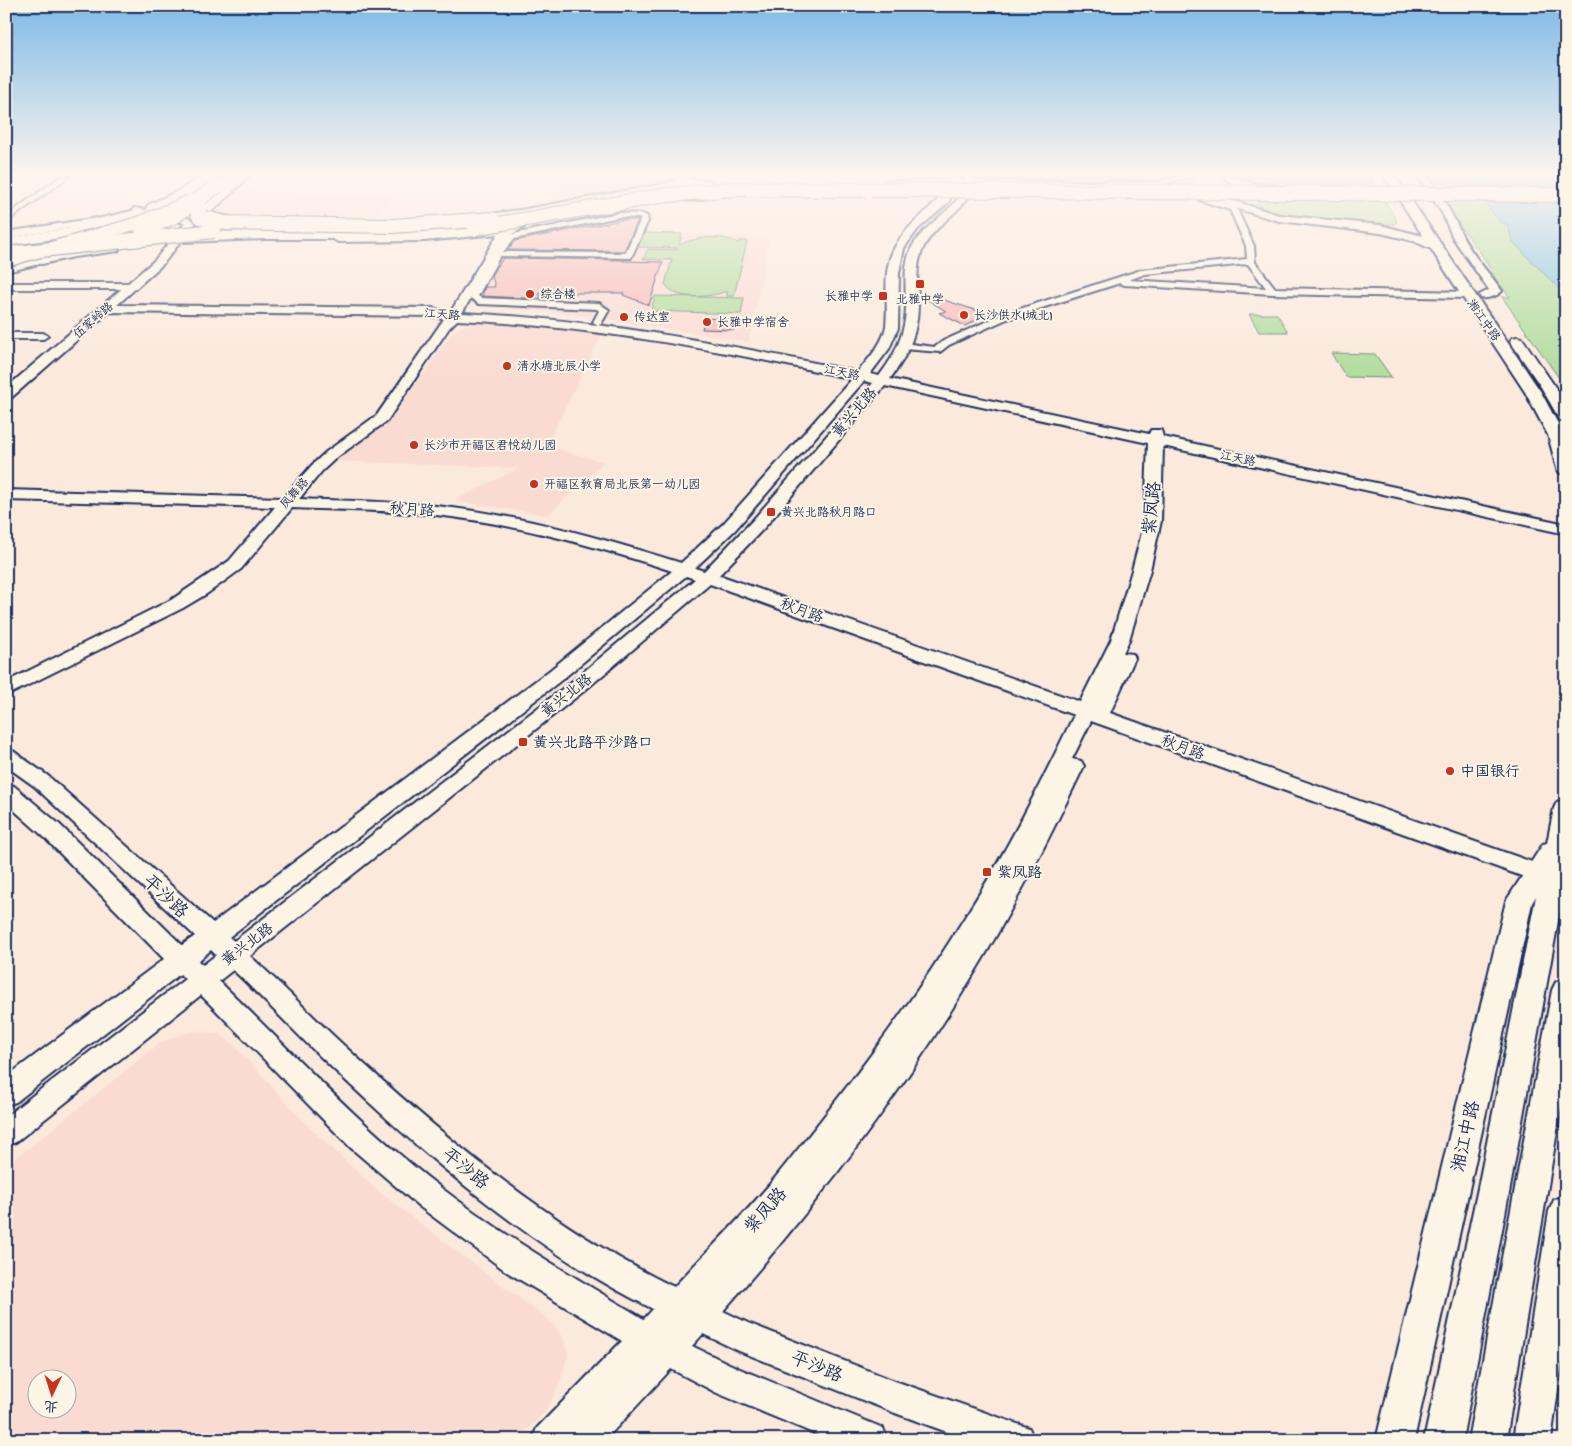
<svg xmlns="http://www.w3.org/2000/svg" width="1572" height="1446" font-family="'Gochi Hand','LXGW WenKai TC',sans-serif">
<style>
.built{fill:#fadbd2;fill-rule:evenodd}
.green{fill:#b0dd9c;stroke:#66867d}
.water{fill:#81c3e2;stroke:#5888ad}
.building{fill:#f7bab9;stroke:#1b2f5e}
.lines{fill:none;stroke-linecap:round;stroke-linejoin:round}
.street-casing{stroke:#1b2f5e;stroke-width:4}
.secondary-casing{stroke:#1b2f5e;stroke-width:4}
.primary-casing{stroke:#1b2f5e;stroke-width:4}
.highway-casing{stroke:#1b2f5e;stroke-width:4}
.street{fill:#fcf5e5;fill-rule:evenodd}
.secondary{fill:#fcf5e5;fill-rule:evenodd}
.primary{fill:#fcf5e5;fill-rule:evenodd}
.highway{fill:#fcf5e5;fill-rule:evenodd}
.primary-bridge-casing{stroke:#1b2f5e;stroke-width:14;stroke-linecap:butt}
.highway-bridge-casing{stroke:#1b2f5e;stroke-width:16;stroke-linecap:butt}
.primary-bridge{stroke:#fcf5e5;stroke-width:12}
.highway-bridge{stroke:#fcf5e5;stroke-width:14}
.poi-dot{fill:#c8321e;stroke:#fcf5e5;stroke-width:2}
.labels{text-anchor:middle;stroke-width:4;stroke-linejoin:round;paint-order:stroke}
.far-poi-label{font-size:12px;fill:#1b2f5e;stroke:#fcf5e5;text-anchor:start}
.far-street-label{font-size:12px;fill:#1b2f5e;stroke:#fcf5e5}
.street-label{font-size:15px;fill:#1b2f5e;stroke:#fcf5e5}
.poi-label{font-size:15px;fill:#1b2f5e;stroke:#fcf5e5;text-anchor:start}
.near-street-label{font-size:18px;fill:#1b2f5e;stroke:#fcf5e5}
</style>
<rect width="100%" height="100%" fill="#fbe9dc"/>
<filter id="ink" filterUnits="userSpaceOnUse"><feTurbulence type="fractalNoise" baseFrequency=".02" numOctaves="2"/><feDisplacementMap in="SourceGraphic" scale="10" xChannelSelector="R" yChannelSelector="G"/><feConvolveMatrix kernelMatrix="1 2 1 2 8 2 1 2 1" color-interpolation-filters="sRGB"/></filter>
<g filter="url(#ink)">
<path class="built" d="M554 176H662L660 181 596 193 557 196Z
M231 191 395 197 371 219 242 217 217 213V208Z
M641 212 652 213 655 216 647 231 769 239 749 342 579 315 487 307 472 303 471 299 507 237 515 233 609 214Z
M483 322 602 334 546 446 604 462 548 515 454 501 519 468 334 461 390 421 452 333 459 328 469 324Z
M198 1031 220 1034 234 1045 306 1124 378 1191 500 1284 547 1318 563 1337 568 1354 560 1383 546 1411 516 1440H6V1166L160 1043 182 1034ZM68 1378V1408H38V1378Z"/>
<path class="green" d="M976 176H1156L1127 180H985Z
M1235 176H1372L1374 182 1370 184 1372 187C1341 186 1258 192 1235 176Z
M1429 176H1463L1500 221 1507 224 1513 242 1566 296V388L1502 297H1510L1497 281 1482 255 1452 214Z
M1382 196 1396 219V223C1390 225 1383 226 1377 226 1358 226 1265 217 1257 203L1259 199Z
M643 233 682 234 679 245C697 237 720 234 738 243L739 241H747L734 296H727V291C711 297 676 302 665 284L672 260 643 259 648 249 676 250 677 248 638 247Z
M655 296 744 298 741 314 651 311Z
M1249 314H1277L1288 332H1259Z
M1331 353 1375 354 1392 378 1346 377Z"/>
<path class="water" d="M1463 176H1566V296L1513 242 1507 224 1500 222Z"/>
<path class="building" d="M622 220H638L624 251 508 250 515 241Z
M503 258 624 260 623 261 663 262 649 305 623 295 624 293H540V299L482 296 485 287H495L492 276Z
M928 295 988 314 965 326 939 313 946 311 926 299Z
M705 318 735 320 734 330 702 329Z"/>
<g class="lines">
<g class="street-casing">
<path id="street" d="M62 176H70L6 222V216Z
M1180 176H1195L1156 186 972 185 968 183 972 181 1156 182Z
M1199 196H1205L1236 207 1254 246 1255 262 1275 288 1467 292 1471 295 1467 298 1273 294 1124 285 1120 283 1007 319 949 345 940 352 903 349 898 346 903 343 935 347 943 341 1001 315 1141 270 1247 259 1246 246 1230 210 1199 200ZM1248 264 1266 288 1129 280 1145 274Z
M619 213 643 214 647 216 648 221 631 258 500 256 478 296 481 298 599 303 609 310 601 324 598 325 593 322 599 311 597 309 479 304 469 297 492 257 508 235ZM619 217 640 218V221L625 253 503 252 514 239Z
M6 283H131L135 286 131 289H6Z
M6 333H43L48 336 43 339H6Z"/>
</g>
<g class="secondary-casing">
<path id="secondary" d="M240 176H250L212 211 215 214 235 218 236 220 235 222 207 218 202 210 203 208Z
M681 176H692L677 187 520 216 473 222 468 219 473 216 520 210 674 182Z
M949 176H959V180H966L963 176H973L977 183C964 212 933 224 922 251 915 268 918 287 918 305 918 332 907 357 890 379L1149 434 1151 430H1161L1163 437 1566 524V534L1163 446 1161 521 1150 570 1129 640 1123 653 1133 654 1135 658 1110 713 1566 874V892L1091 721 1072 759 1081 761 1084 766C1051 835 1016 904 976 970 903 1092 817 1204 723 1311L748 1323 895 1381 1029 1428 1034 1440H969L895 1413 739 1351 703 1334 692 1346 740 1369 883 1428 888 1440H830L717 1393 671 1369 605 1440H532L537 1428 622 1341 507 1272 420 1207 351 1148 201 995 16 1142 6 1146V1116L185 979 180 974 16 1102 6 1105V1077L164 959 43 836 6 803V784L14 786 59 824 182 945 195 936 34 786 6 766V749L13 751 48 776 213 923 550 670 672 571C595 546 516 524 436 515 388 510 340 510 292 508L241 569 208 593 183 608 6 696V682L171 600 229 561 275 507 6 500V490L283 498 312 465 326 452 377 415 444 319 431 316 109 312 11 398 6 399V388L155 260 185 223 134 212V208L183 216 196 222 163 264 117 305 432 308 450 313 498 234 424 241 338 242 333 239 338 236 424 235 498 228 503 231 519 224 524 227 507 237 462 313C595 319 727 344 858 372 868 359 883 344 886 326 889 301 881 270 895 247 908 222 934 210 947 186L886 187 881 184 886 181 949 180ZM957 186H966C954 212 924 223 911 249 903 267 906 287 906 306 906 332 895 356 879 376L870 374 889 349 898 328 899 273 904 248 918 229 948 203ZM457 320C590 326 722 350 852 379L723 524 681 563C601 538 520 515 436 506 391 501 345 501 299 499L322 471 336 458 387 421 449 328ZM864 381 873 383 752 521 704 571 695 568 735 530ZM885 386 1148 443 1145 521 1132 570 1111 640 1080 702 719 575 764 528ZM686 576 695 579 570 683 234 941 229 937 564 678ZM710 584 1074 715C1041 783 1006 853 965 917 910 1007 845 1091 779 1173 747 1213 709 1249 674 1287 550 1227 441 1135 340 1042 310 1014 281 984 250 956L584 691ZM211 950 216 955 203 965 198 961ZM233 970C263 998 292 1029 322 1058 421 1153 529 1248 653 1309L644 1319C574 1277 505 1237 440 1187 360 1126 291 1051 219 981Z
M1418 176H1427C1442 196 1453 215 1463 237 1472 255 1490 274 1502 291 1498 296 1487 299 1481 298L1479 295 1489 290 1453 238 1442 213Z
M97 218 102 221 101 223 6 238V232Z
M114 246 119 249 118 251 74 257 42 264 36 261 38 259 74 251Z"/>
</g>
<g class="primary-casing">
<path id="primary" d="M223 176H236L221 188H213L212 186Z
M1222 176C1237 176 1249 184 1265 185 1271 186 1279 184 1284 189 1272 199 1232 187 1222 176Z
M1384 176H1395L1541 392 1564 435 1566 474 1560 473 1557 469 1548 435 1525 392 1431 249 1414 241 1380 233 1279 221 1187 194 1185 192 1191 189 1202 191 1279 215 1380 225 1423 236Z
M688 179 711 181 720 188C709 203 677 205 663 191L669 183ZM688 185 704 186 708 189C698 195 686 195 675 190L677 188Z
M1517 337 1522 338 1566 403V422L1560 420 1541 387 1510 341 1512 338Z
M1566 799V877L1510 1188 1462 1440H1424L1478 1188 1536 896 1532 903 1414 1440H1376L1506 901 1543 844 1547 843 1554 808 1557 802Z
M1566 978V1077L1506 1440H1468L1552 990 1556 982Z
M1566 1195V1333L1551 1440H1513L1549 1211 1554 1200Z"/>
</g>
<g class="highway-casing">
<path id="highway" d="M203 176H219C210 187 161 214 148 211L146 208 148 205 180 190Z
M232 176H246L207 209H197L195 206 197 203Z
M673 181 679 185 678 188 653 195 647 191 648 188Z
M140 209 145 210 147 213C141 220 130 224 123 231L124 234 135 237 137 240 135 243 130 244 112 239 109 230 115 223 81 231 80 235 75 236 6 246V238L70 228 72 225Z
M503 223 510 227 508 230 424 239H265L185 242 178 238C184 230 233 232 245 231 331 230 417 233 503 223Z
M63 250 68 251 70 254 68 257 6 272V263Z"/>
</g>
<use href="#street" class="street"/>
<use href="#secondary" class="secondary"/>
<use href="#primary" class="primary"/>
<use href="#highway" class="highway"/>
<g class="primary-bridge-casing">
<path id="primary-bridge" d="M6 261 138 223 190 201"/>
</g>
<g class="highway-bridge-casing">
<path id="highway-bridge" d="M199 208 198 214 200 217 225 223 392 226 492 219
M475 228 660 196 733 189 1566 195
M142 230 175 216 217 186
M6 254 214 231"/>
</g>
<use href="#primary-bridge" class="primary-bridge"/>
<use href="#highway-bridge" class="highway-bridge"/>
</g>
</g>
<linearGradient id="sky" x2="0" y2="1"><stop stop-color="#7fbae6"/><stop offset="0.46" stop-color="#fdf5ef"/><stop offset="1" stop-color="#fdf5ef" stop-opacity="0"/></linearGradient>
<rect width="1572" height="379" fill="url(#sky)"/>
<g class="poi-dot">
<rect x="915" y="279" width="10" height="10" rx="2.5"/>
<circle cx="530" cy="294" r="5"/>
<rect x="878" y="291" width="10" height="10" rx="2.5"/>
<circle cx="964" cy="315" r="5"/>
<circle cx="624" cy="317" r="5"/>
<circle cx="707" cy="322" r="5"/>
<circle cx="507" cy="366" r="5"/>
<circle cx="414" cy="445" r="5"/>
<circle cx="534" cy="484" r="5"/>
<rect x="766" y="507" width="10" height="10" rx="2.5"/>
<rect x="518" y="737" width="10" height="10" rx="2.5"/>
<circle cx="1450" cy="771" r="5"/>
<rect x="982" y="867" width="10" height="10" rx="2.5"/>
</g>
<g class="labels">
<g class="far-poi-label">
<text x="540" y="298">综合楼</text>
<text x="873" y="300" text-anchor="end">长雅中学</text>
<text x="920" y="303" text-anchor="middle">北雅中学</text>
<text x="974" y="319">长沙供水(城北)</text>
<text x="634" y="321">传达室</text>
<text x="717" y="326">长雅中学宿舍</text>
<text x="517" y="370">清水塘北辰小学</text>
<text x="424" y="449">长沙市开福区君悦幼儿园</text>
<text x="544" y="488">开福区教育局北辰第一幼儿园</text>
<text x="781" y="516">黄兴北路秋月路口</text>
</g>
<g class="far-street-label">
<text transform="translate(442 314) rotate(5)" y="4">江天路</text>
<text transform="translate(93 320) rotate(-41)" y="4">伍家岭路</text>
<text transform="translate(1484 320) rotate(55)" y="4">湘江中路</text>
<text transform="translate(842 372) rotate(12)" y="4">江天路</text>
<text transform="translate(1238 458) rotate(12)" y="4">江天路</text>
<text transform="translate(294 493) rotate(-49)" y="4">凤舞路</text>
</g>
<g class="street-label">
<text transform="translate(854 412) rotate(-49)" y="5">黄兴北路</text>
<text transform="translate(412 509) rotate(4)" y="5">秋月路</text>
<text transform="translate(802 610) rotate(20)" y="5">秋月路</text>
<text transform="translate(566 695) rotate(-38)" y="5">黄兴北路</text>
<text transform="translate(1183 747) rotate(20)" y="5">秋月路</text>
<text transform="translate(247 944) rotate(-37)" y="5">黄兴北路</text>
</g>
<g class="poi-label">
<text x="533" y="747">黄兴北路平沙路口</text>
<text x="1460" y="776">中国银行</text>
<text x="997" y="877">紫凤路</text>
</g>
<g class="near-street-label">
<text transform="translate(1151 508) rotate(-84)" y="6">紫凤路</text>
<text transform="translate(166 896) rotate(43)" y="6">平沙路</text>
<text transform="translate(1465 1136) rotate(-77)" y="6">湘江中路</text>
<text transform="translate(466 1168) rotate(39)" y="6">平沙路</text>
<text transform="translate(765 1210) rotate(-49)" y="6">紫凤路</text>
<text transform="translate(817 1366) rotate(22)" y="6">平沙路</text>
</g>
</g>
<rect width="1572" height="1446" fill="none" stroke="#fcf5e5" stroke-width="25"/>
<rect x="12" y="12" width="1547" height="1421" fill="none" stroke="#1b2f5e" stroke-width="2" filter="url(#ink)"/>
<g transform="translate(52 1394) rotate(184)"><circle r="24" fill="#fcf5e5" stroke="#a2a6af"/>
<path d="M0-4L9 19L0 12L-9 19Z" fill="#c8321e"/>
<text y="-8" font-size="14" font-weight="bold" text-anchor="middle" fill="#1b2f5e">北</text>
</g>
</svg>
